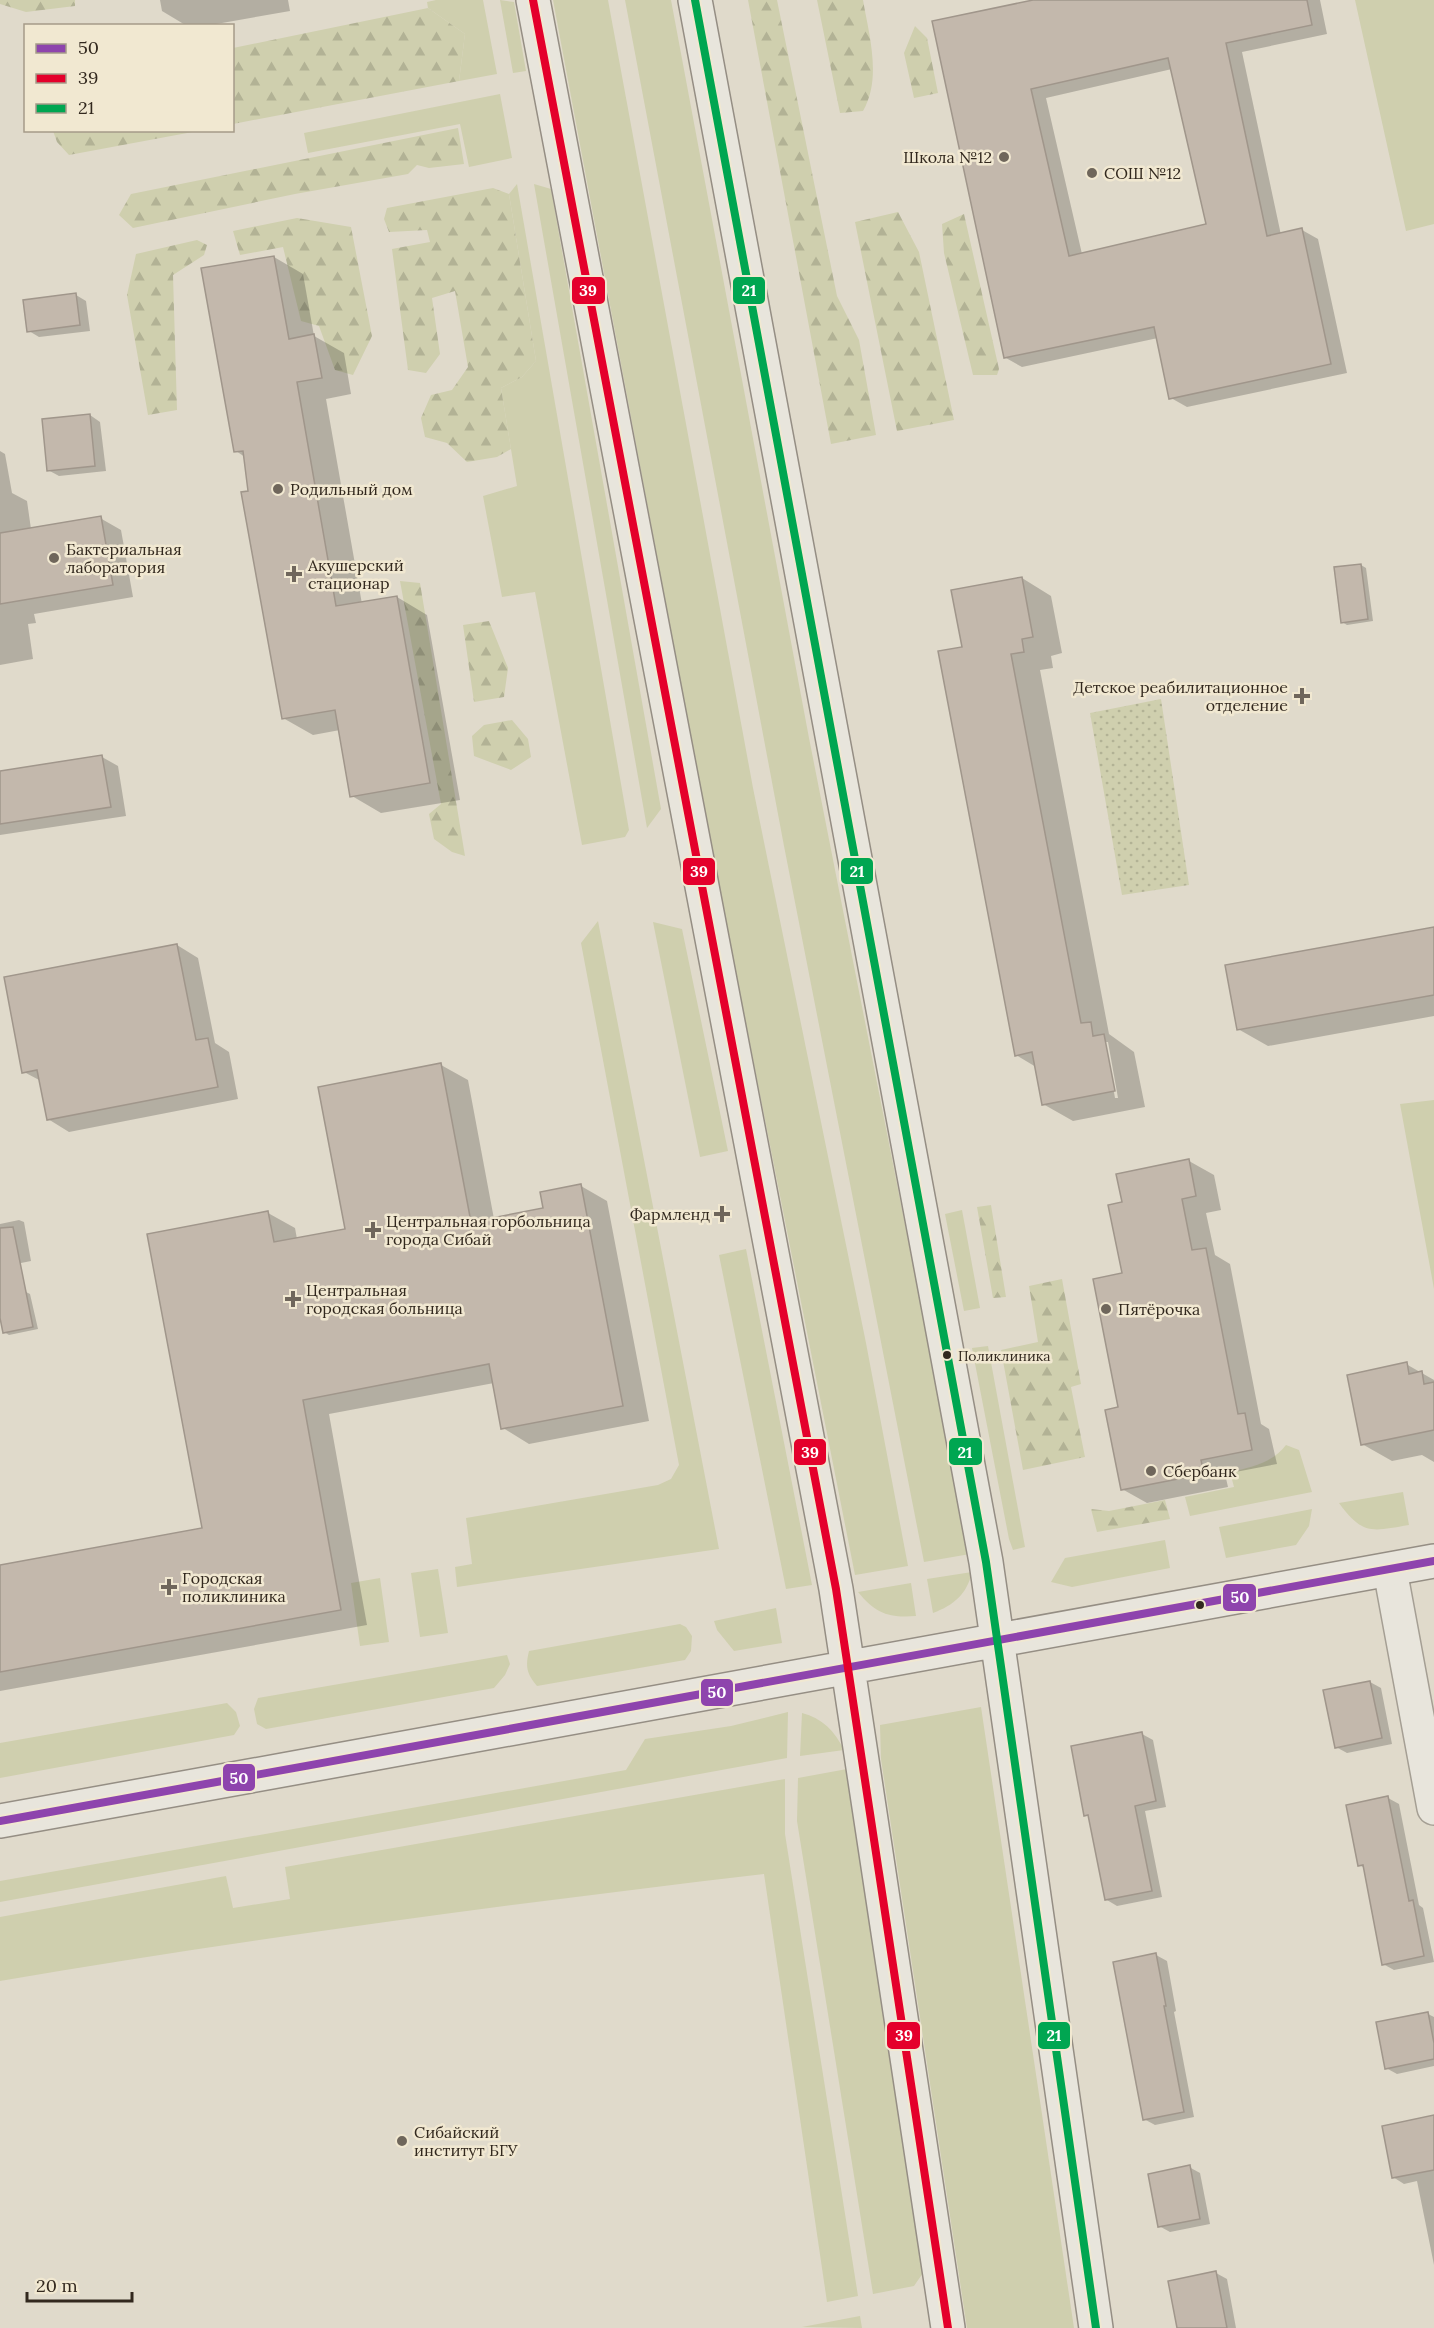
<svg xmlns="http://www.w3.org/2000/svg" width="1434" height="2328" font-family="Lora,serif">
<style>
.grass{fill:#cfcfae}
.forest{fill:url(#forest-firs)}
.park{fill:url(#park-dots)}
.shadow{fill:#0003;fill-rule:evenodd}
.building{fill:#c3b8ac;stroke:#a0968b;stroke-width:1.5;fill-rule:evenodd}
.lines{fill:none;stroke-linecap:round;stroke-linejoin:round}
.street-casing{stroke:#a59f94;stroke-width:36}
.secondary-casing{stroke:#958e84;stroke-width:36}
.street{stroke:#e8e5dc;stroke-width:33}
.secondary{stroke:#e8e5dc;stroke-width:33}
.bus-1-casing{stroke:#f1e8d1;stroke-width:12}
.bus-2-casing{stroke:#f1e8d1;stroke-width:12}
.bus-3-casing{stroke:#f1e8d1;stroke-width:12}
.bus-1{stroke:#8e44ad;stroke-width:8}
.bus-2{stroke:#e4002b;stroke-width:8}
.bus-3{stroke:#00a651;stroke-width:8}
.poi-dot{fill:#6f665b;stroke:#f1e8d1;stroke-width:2}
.bus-dot{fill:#32281e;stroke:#f1e8d1;stroke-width:2}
.labels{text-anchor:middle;stroke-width:5;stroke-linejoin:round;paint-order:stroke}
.bus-label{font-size:14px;fill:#32281e;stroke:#f1e8d1;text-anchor:start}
.poi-label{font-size:16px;fill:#32281e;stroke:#f1e8d1;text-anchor:start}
.line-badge{stroke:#f1e8d1;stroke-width:2}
.badge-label{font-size:16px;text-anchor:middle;font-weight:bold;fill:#fff}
</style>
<defs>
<pattern id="forest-firs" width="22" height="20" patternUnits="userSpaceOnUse" patternTransform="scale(1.5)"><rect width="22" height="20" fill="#cfcfae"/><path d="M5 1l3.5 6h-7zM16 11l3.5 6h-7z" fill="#b2b295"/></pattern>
<pattern id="park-dots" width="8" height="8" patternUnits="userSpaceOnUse" patternTransform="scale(1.5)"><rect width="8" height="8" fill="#cfcfae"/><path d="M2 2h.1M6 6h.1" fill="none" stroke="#b2b295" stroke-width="1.8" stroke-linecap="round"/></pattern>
</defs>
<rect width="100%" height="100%" fill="#e0dacb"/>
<path class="grass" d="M436 0H483L497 74 459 81 465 34 428 8 427 2Z
M500 0 514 2 526 71 513 73Z
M553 0H608L753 788 866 1343 908 1566 855 1575 717 877Z
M625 0H671L809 738 970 1554 924 1562 784 846Z
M1355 0H1434V224L1406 231Z
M500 94 512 158 469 167 460 124 308 153 304 133Z
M517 184 629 830 625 837 582 845 535 592 502 597 483 496 517 486 501 388 522 377 536 361 509 194Z
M534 184 551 189 661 809 647 828Z
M598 921 719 1549 457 1587 455 1567 472 1564 466 1518 658 1485 671 1479 679 1465 581 943Z
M653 922 682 929 728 1151 700 1157Z
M1434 1100V1289L1400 1104Z
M962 1210 980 1308 964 1311 945 1214Z
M746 1249 812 1585 786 1589 719 1255Z
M988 1346 1025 1547 1013 1550 1009 1539 972 1348Z
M1286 1445 1299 1450 1312 1492 1190 1516 1185 1497 1234 1487 1230 1472C1252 1467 1272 1463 1286 1445Z
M1403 1492 1409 1525C1372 1531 1363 1536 1339 1503Z
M1312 1509 1309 1526 1296 1545 1226 1558 1219 1527Z
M1165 1540 1170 1568 1072 1587 1051 1582 1065 1558Z
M438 1569 448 1633 420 1637 411 1573Z
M972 1572C967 1594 954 1605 933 1613L927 1579Z
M380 1578 389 1642 360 1646 351 1583Z
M911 1583 916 1616C889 1618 876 1614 858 1592Z
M776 1608 782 1643 734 1651 717 1630 714 1621Z
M680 1624 686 1627 692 1636 691 1651 685 1660 537 1686C527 1674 525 1667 529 1651Z
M507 1655 510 1664 505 1675 494 1688 266 1729 257 1724 254 1709 258 1698Z
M227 1703 236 1712 240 1726 234 1735 0 1778V1743Z
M981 1707 1074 2328H967L881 1759 880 1725Z
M788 1712 787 1758 0 1902V1881L626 1770 645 1739 731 1726Z
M802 1713C822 1718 835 1731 844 1750L800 1756Z
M847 1769 923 2273 914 2286 873 2294 797 1821 798 1778Z
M785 1779V1834L858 2296 827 2302 764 1874C509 1904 253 1938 0 1981V1917L226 1876 233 1908 290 1899 285 1867Z
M860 2316 862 2328 802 2327Z"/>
<path class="forest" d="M0 0H75V6L26 12 0 4Z
M748 0H777L837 296 859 340 876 435 831 444Z
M817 0H863C869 35 882 78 863 111L840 113Z
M428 8 465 34 459 81 233 124V48Z
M915 26 927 38 938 93 914 98 904 53Z
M458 128 464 164 429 168 417 165 408 174 295 194 133 228 119 215 131 194Z
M53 131V130L198 131 69 155 57 142Z
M493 188 509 194 536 361 522 377 501 388 511 449 497 457 467 462 447 443 425 437 421 418 431 395 452 390 468 367 455 291 432 298 440 354 426 373 408 370 392 249 430 242 427 230 389 232 384 219 387 208Z
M898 212 919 252 954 420 897 431 855 222Z
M964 214 999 369 997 375H973L944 253 942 224Z
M297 218 351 227 372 336 353 375 335 370 319 326 301 321 283 247 240 255 233 231Z
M197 240 207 245 204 255 173 275 177 410 148 415 127 295 136 254Z
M400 581 420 583 465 856 452 852 434 839 429 814 441 804Z
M489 621 508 668 504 697 474 702 463 625Z
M512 720 528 739 531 757 511 770 474 756 472 736 484 725Z
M991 1205 1006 1297 993 1298 977 1207Z
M1062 1279 1081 1384 1071 1387 1085 1457 1023 1470 1001 1350 1038 1342 1029 1286Z
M1165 1500 1170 1519 1097 1532 1091 1509 1109 1511Z"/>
<path class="park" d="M1161 699 1189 885 1122 895 1090 713Z"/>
<path class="shadow" d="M160 0H288L290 11 205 26H187L162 11Z
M1041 0H1320L1327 34 1242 52 1281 235 1302 230 1318 239 1347 373 1187 407 1171 398 1158 338 1022 367 1006 358 934 23ZM1172 69 1208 225 1082 254 1046 98Z
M274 257 303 274 314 336 344 353 351 394 326 399 362 604 397 597 427 615 460 800 381 813 352 796 340 730 313 735 283 718 245 457 236 451Z
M76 295 86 301 90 331 39 337 29 331Z
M90 415 100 422 106 471 59 476 48 470Z
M0 451 5 454 12 493 27 501 31 529 100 518 121 530 133 597 34 614 36 623 28 624 33 659 0 665Z
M1361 565 1366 568 1373 621 1347 625 1342 622Z
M1022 578 1051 596 1062 653 1051 656 1053 668 1040 670 1109 1034 1134 1052 1145 1107 1073 1121 1043 1104 1036 1067 1016 1055 963 648ZM1105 1042H1108L1118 1098H1115Z
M102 757 118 766 126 816 0 835V773Z
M1434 929V1016L1268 1046 1238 1029Z
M177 945 198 958 215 1043 229 1052 238 1099 69 1132 48 1119 41 1081 24 1072Z
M441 1065 468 1080 494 1219 545 1210 581 1186 607 1201 649 1421 529 1444 503 1428 494 1383 329 1414 367 1625 0 1691V1567L203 1529 268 1213 295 1228 297 1239 347 1230Z
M1189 1161 1214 1175 1221 1210 1206 1213 1215 1255 1230 1264 1261 1424 1269 1429 1277 1464 1225 1474 1228 1487 1147 1503 1122 1489 1119 1409 1124 1203Z
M19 1220 24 1222 31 1261 6 1266 0 1259V1224Z
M26 1292 30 1294 38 1329 9 1335 4 1332 0 1311V1297Z
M1406 1364 1434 1380V1462L1422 1455 1392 1461 1362 1444Z
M1370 1682 1381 1688 1392 1744 1347 1753 1336 1747Z
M1142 1734 1153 1740 1166 1807 1145 1811 1162 1897 1117 1906 1107 1900 1090 1817 1086 1815Z
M1388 1798 1399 1804 1419 1905 1423 1908 1434 1962 1394 1970 1383 1964 1365 1868 1359 1865Z
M1156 1955 1167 1961 1176 2011 1174 2012 1194 2117 1155 2125 1144 2119Z
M1428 2014 1434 2017V2066L1397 2074 1386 2068Z
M1434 2117V2265L1417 2181 1404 2184 1393 2177Z
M1189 2167 1200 2173 1210 2224 1170 2232 1159 2226Z
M1216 2273 1227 2279 1236 2328H1179Z"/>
<path class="building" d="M1033 0H1307L1312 25 1226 43 1267 236 1302 228 1331 364 1169 399 1154 327 1004 358 932 21ZM1168 58 1206 224 1069 256 1031 89Z
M274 256 289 339 314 334 322 378 297 382 336 606 397 596 430 783 350 797 335 710 282 719 241 492 248 491 243 451 234 452 201 268Z
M76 293 80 325 27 332 23 300Z
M90 414 95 466 47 471 42 419Z
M101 516 113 585 0 604V533Z
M1361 564 1368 619 1341 623 1334 567Z
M1022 577 1033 637 1022 639 1024 652 1011 654 1081 1023 1091 1022 1093 1036 1104 1034 1115 1091 1042 1105 1032 1052 1015 1056 938 651 962 647 951 590Z
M102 755 111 807 0 824V771Z
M1434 927V995L1237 1030 1225 965Z
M177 944 196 1040 208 1038 218 1087 47 1120 37 1070 22 1073 4 977Z
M441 1063 471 1222 543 1208 540 1192 581 1184 623 1406 501 1429 489 1364 303 1400 341 1610 0 1672V1565L202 1528 147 1234 268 1211 274 1242 345 1229 318 1087Z
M1189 1159 1196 1196 1182 1199 1192 1250 1206 1248 1238 1414 1245 1413 1252 1450 1201 1460 1204 1474 1121 1490 1105 1410 1118 1407 1093 1279 1122 1273 1108 1205 1122 1202 1116 1174Z
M13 1227 33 1327 3 1333 0 1318V1228Z
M1407 1362 1409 1374 1422 1371 1424 1384 1434 1382V1430L1361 1445 1347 1375Z
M1370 1681 1382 1738 1335 1748 1323 1690Z
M1142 1732 1156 1801 1135 1806 1152 1891 1105 1900 1088 1815 1084 1816 1071 1746Z
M1388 1796 1409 1901 1413 1900 1424 1956 1382 1965 1363 1865 1358 1866 1346 1805Z
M1156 1953 1166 2006H1164L1184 2112 1143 2120 1113 1962Z
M1428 2012 1434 2043V2059L1385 2069 1376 2022Z
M1434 2115V2170L1392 2178 1382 2126Z
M1190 2165 1200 2219 1158 2227 1148 2174Z
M1216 2271 1227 2328H1177L1168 2281Z"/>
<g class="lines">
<g class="street-casing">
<path id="street" d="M1390 1570 1434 1808"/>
</g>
<g class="secondary-casing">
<path id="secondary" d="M533 0 836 1589 948 2328
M695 0 986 1562 1096 2328
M0 1821C478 1734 957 1652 1434 1561"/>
</g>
<use href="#street" class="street"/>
<use href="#secondary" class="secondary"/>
<g class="bus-1-casing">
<path id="bus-1" d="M0 1821C478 1734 957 1652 1434 1561"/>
</g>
<g class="bus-2-casing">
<path id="bus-2" d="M533 0 836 1589 948 2328"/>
</g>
<g class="bus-3-casing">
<path id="bus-3" d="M695 0 986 1562 1096 2328"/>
</g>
<use href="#bus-1" class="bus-1"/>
<use href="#bus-2" class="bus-2"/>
<use href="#bus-3" class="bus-3"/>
</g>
<g class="poi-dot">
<circle cx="1004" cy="157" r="6"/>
<circle cx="1092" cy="173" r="6"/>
<circle cx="278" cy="489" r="6"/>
<circle cx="54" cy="558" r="6"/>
<path d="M291 565h6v6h6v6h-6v6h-6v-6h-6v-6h6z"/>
<path d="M1299 687h6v6h6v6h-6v6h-6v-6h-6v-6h6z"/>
<path d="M719 1205h6v6h6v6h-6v6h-6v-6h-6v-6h6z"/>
<path d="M370 1221h6v6h6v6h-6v6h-6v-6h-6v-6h6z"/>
<path d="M290 1290h6v6h6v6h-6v6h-6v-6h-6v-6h6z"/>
<circle cx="1106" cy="1309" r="6"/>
<circle cx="1151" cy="1471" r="6"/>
<path d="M166 1578h6v6h6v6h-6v6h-6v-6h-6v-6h6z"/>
<circle cx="402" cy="2141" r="6"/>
</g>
<g class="bus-dot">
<circle cx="947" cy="1355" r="5"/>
<circle cx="1200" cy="1605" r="5"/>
</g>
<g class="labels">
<g class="bus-label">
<text x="958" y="1361">Поликлиника</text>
</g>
<g class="poi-label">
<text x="992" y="163" text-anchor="end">Школа №12</text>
<text x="1104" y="179">СОШ №12</text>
<text x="290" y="495">Родильный дом</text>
<text x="66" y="555">Бактериальная<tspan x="66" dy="18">лаборатория</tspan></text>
<text x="308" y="571">Акушерский<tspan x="308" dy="18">стационар</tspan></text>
<text x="1288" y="693" text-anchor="end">Детское реабилитационное<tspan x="1288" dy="18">отделение</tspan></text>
<text x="710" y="1220" text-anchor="end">Фармленд</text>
<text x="386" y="1227">Центральная горбольница<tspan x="386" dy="18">города Сибай</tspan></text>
<text x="306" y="1296">Центральная<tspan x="306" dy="18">городская больница</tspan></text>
<text x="1118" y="1315">Пятёрочка</text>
<text x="1163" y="1477">Сбербанк</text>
<text x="182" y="1584">Городская<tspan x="182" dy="18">поликлиника</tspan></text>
<text x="414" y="2138">Сибайский<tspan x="414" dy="18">институт БГУ</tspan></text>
</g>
</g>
<g class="line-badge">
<rect x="732" y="276" width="34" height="29" rx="6" fill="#00a651"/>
<rect x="571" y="276" width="35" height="29" rx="6" fill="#e4002b"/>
<rect x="840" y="857" width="34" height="28" rx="6" fill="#00a651"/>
<rect x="682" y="857" width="34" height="29" rx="6" fill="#e4002b"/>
<rect x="948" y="1437" width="35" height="29" rx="6" fill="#00a651"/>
<rect x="793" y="1438" width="34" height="28" rx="6" fill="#e4002b"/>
<rect x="1222" y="1583" width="35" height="29" rx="6" fill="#8e44ad"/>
<rect x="700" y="1678" width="34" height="29" rx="6" fill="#8e44ad"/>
<rect x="222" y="1763" width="34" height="29" rx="6" fill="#8e44ad"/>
<rect x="1037" y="2021" width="34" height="29" rx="6" fill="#00a651"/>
<rect x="886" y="2021" width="35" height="29" rx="6" fill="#e4002b"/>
</g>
<g class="badge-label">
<text x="749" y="296">21</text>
<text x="588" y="296">39</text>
<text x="857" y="877">21</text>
<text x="699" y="877">39</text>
<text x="965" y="1458">21</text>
<text x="810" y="1458">39</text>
<text x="1240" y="1603">50</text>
<text x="717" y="1698">50</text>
<text x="239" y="1784">50</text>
<text x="1054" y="2041">21</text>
<text x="904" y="2041">39</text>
</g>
<rect x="24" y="24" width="210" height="108" fill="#f1e8d1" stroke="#a59b89" stroke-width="1.5"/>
<rect x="36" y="44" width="30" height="9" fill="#8e44ad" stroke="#a59b89" stroke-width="1.5"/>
<text x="78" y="54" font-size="18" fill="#32281e">50</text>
<rect x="36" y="74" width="30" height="9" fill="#e4002b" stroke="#a59b89" stroke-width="1.5"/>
<text x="78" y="84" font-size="18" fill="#32281e">39</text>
<rect x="36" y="104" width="30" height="9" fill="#00a651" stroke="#a59b89" stroke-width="1.5"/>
<text x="78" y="114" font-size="18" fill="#32281e">21</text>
<path d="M27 2292v9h105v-9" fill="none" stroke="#32281e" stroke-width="3"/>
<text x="36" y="2292" font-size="18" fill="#32281e" stroke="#f1e8d1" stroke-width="4.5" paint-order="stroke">20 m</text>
</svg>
